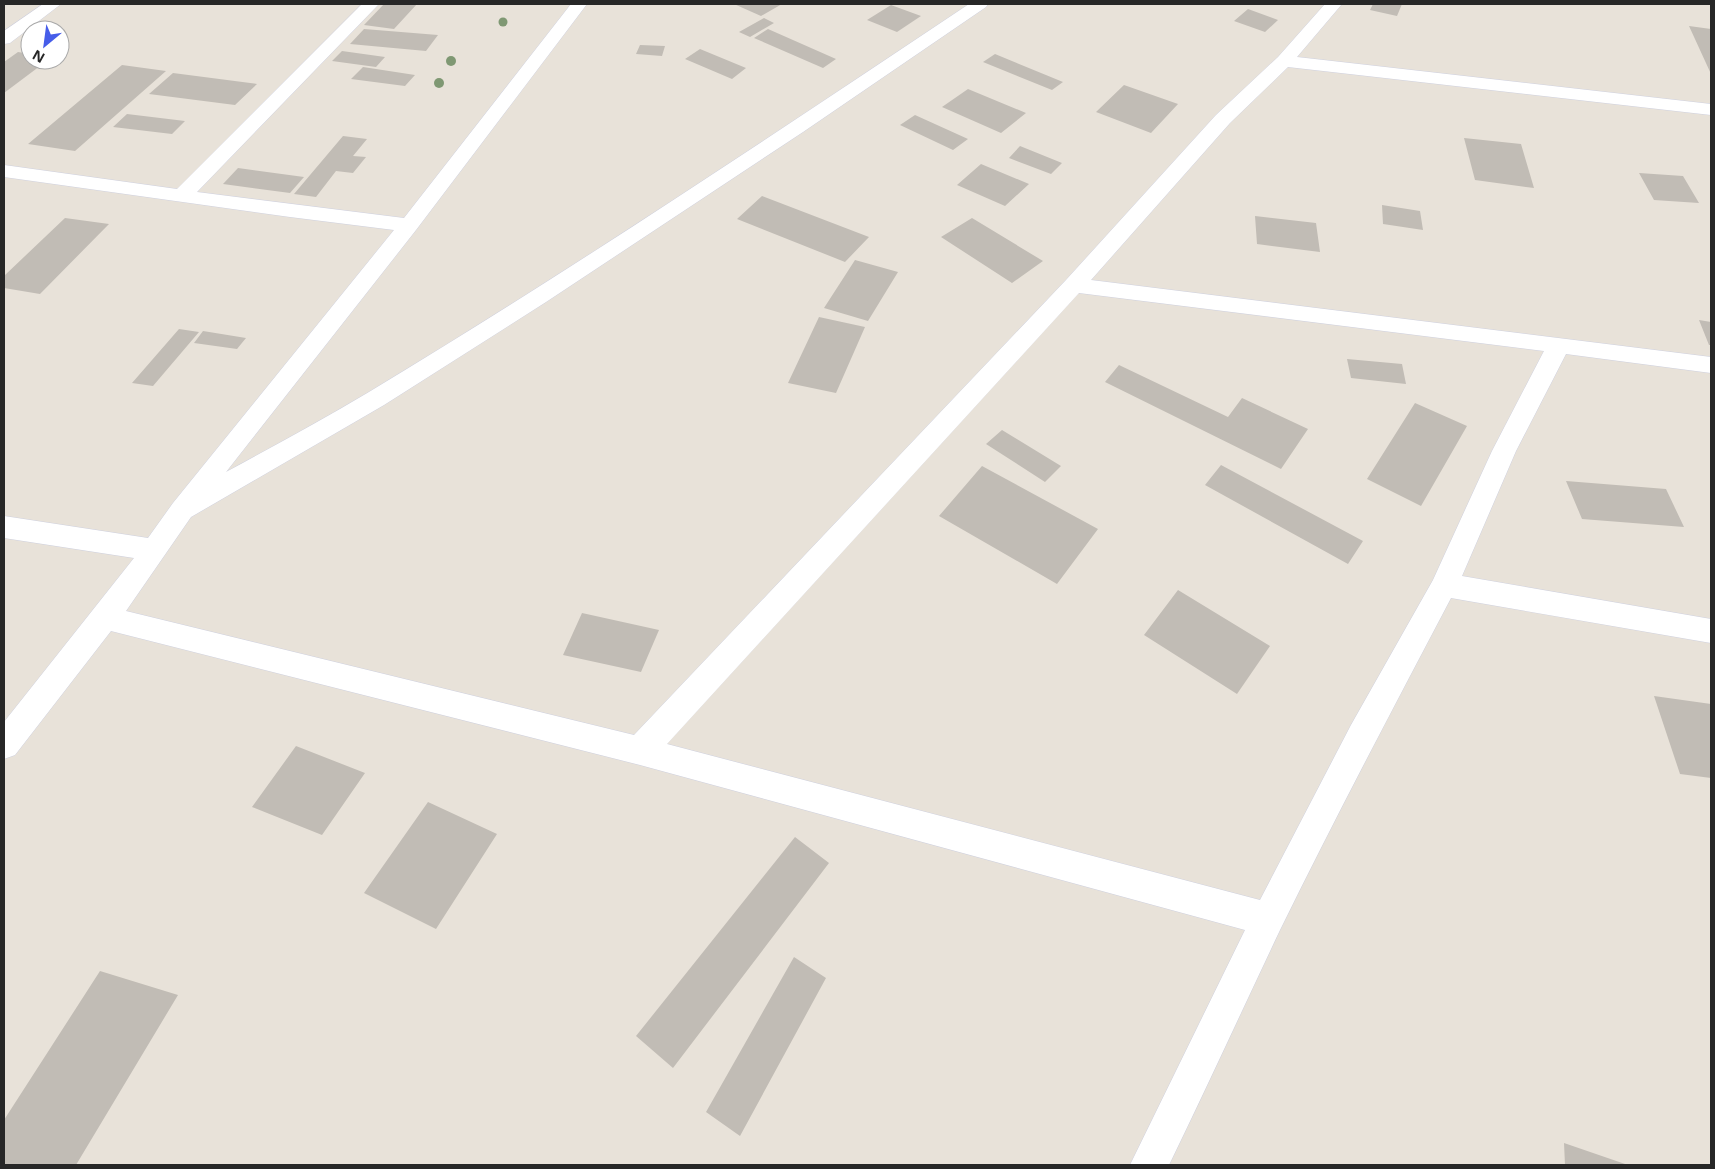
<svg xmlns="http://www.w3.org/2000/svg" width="1715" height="1169" font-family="'Open Sans',sans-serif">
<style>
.building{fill:#c1bcb5}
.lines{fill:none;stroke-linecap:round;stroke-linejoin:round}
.minor-casing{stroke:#cfd1df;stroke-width:1}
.minor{fill:#fff;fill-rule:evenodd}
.tree{fill:#7f9873}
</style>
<rect width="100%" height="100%" fill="#e8e2d9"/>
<path class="building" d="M384 4H417L394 29 364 25Z
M734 4H782L761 16Z
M1373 4H1402L1397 16 1370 10Z
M891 5 921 16 897 32 867 20Z
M1248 9 1278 20 1265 32 1234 21Z
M764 18 774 23 750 37 739 32Z
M1689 26 1711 29V74Z
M364 29 438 35 426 51 350 44Z
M768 29 836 59 823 68 754 38Z
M640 45 665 46 662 56 636 54Z
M700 49 746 68 732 79 685 59Z
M342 51 385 57 376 67 332 61Z
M18 52 30 54V60H48L4 93V62Z
M995 54 1063 82 1052 90 983 62Z
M122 65 166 71 75 151 28 144Z
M363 67 415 75 405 86 351 79Z
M173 73 257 84 235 105 149 94Z
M1124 85 1178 104 1151 133 1096 112Z
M968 89 1026 113 1001 133 942 107Z
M127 114 185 121 172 134 113 127Z
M915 115 968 139 953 150 900 125Z
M343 136 367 139 353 156 366 157 353 173 336 171 316 197 294 194Z
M1464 138 1521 144 1534 188 1475 180Z
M1020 146 1062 163 1051 174 1009 158Z
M981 164 1029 184 1005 206 957 185Z
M238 168 304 177 290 193 223 184Z
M1639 173 1683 176 1699 203 1654 200Z
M762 196 869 237 845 262 737 219Z
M1382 205 1420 211 1423 230 1383 224Z
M1255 216 1316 223 1320 252 1257 244Z
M65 218 109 224 40 294 4 288V276Z
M972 218 1043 261 1012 283 941 237Z
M855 260 898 272 868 321 824 308Z
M819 317 865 327 836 393 788 383Z
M1699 320 1711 322V345H1709Z
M179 329 199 332 153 386 132 383Z
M203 331 246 338 237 349 194 343Z
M1347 359 1402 364 1406 384 1351 378Z
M1119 365 1228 417 1242 398 1308 429 1281 469 1105 382Z
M1415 403 1467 426 1421 506 1367 479Z
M1002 430 1061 466 1045 482 986 444Z
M1221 465 1363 541 1348 564 1205 485Z
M982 466 1098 529 1057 584 939 516Z
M1566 481 1666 489 1684 527 1582 519Z
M1178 590 1270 646 1237 694 1144 635Z
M582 613 659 630 641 672 563 655Z
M1654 696 1711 704V778L1680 774Z
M296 746 365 773 322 835 252 807Z
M428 802 497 834 436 929 364 893Z
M795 837 829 863 673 1068 636 1036Z
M794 957 826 978 740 1136 706 1112Z
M100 971 178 995 76 1165H4V1120Z
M1564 1143 1628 1165H1565Z"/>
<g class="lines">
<g class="minor-casing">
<path id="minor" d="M43 4H61L10 43 4 44V31Z
M362 4H379L197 192 404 218 571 4H587L416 230 226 472C274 446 322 420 369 392 573 269 771 136 969 4H988L986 7 803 132 546 302 384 405 191 517 126 611 634 735 1066 280 1216 115 1278 57 1325 4H1342L1297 57 1711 104V115L1288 67 1230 123 1091 280 1711 357V373L1566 354 1516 451 1462 576 1711 619V643L1451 598C1393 708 1335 818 1280 930 1243 1008 1207 1087 1169 1165H1130L1245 930 640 765 111 631 15 755 4 759V722L134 558 4 538V516L148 538 173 503 394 230 290 217 4 177V165L177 189ZM1079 293 1544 351 1492 451 1433 580 1351 725 1260 900 667 744Z"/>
</g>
<use href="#minor" class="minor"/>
</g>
<g class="tree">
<circle cx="503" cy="22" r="4.5"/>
<circle cx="451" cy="61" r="5"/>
<circle cx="439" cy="83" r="5"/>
</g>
<rect width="1715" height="1169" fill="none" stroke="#272727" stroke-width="10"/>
<g transform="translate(45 45) rotate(209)"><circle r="24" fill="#ffffff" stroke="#a9a9a9"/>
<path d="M0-4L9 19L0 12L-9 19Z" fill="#465de9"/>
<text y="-8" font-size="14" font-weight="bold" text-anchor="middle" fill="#272727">N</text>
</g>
</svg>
